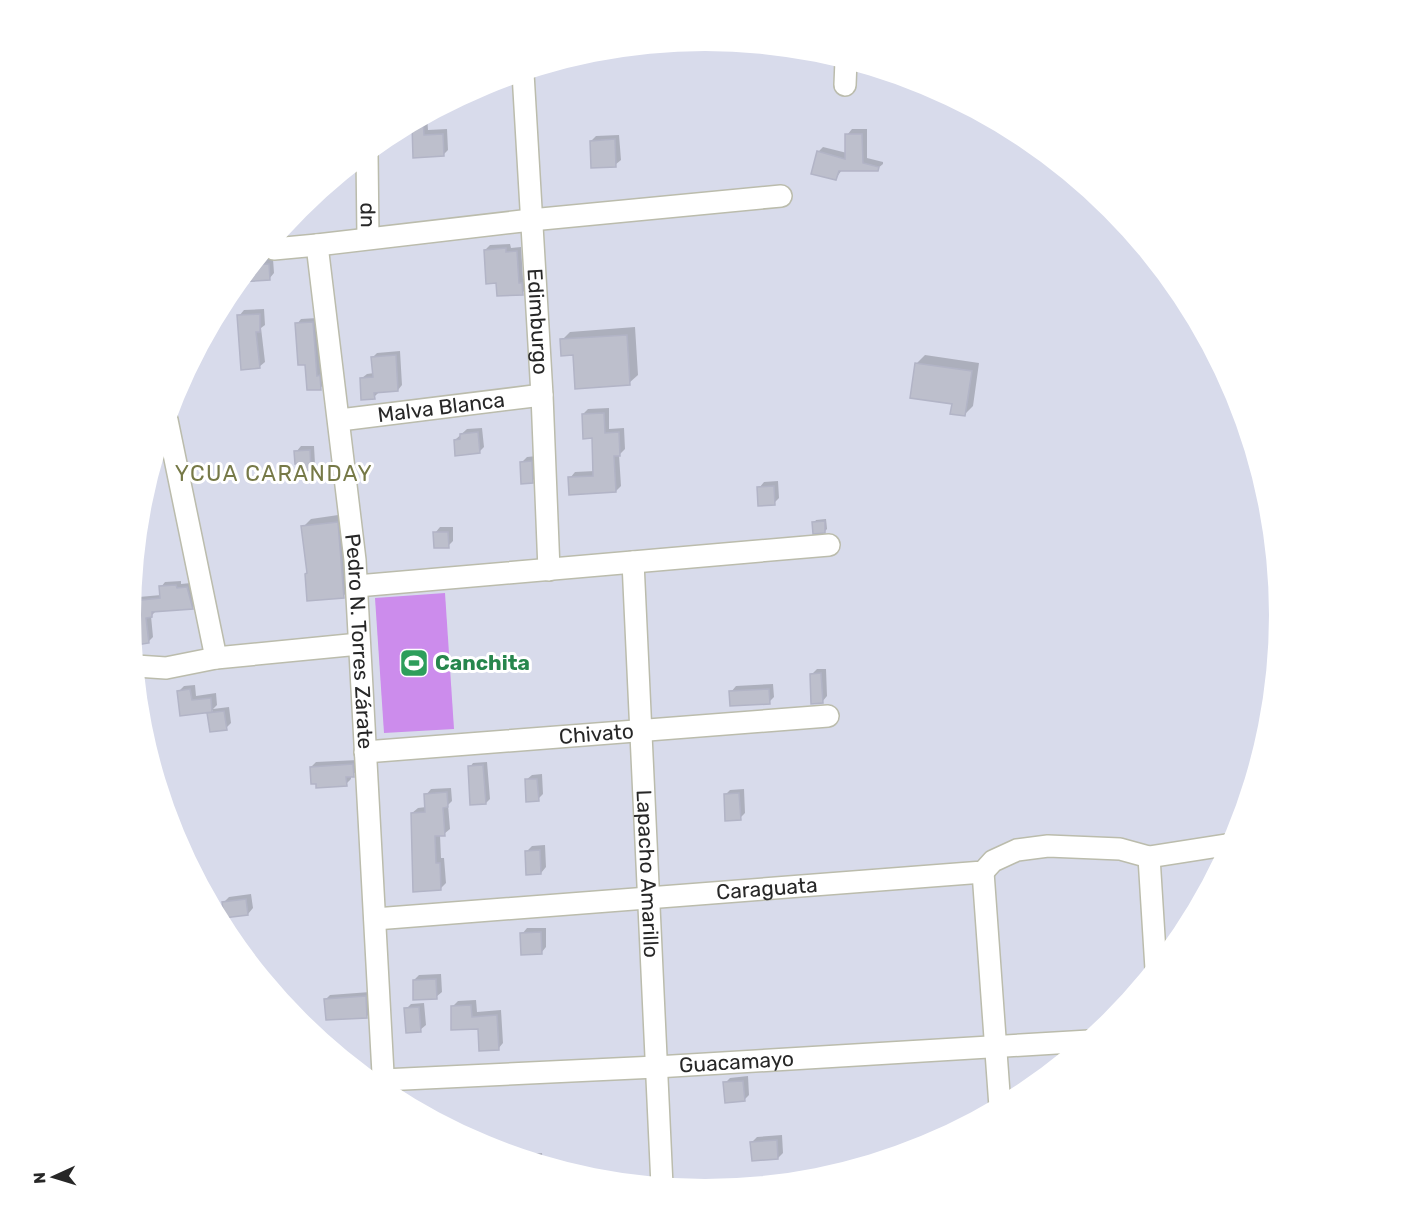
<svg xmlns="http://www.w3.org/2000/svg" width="1411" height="1231" font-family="Rubik,sans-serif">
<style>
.pitch{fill:#cc8cec}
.shadow{fill:#0003}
.building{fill:#bdbfcc;stroke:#b2b4c6;stroke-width:1.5}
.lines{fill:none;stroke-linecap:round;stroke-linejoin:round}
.minor-casing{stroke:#bbbcac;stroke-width:24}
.minor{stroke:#fff;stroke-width:21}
.labels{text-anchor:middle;stroke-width:6;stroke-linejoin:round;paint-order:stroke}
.street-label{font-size:21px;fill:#272727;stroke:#fff}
.leisure-label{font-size:21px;font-weight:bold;fill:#27864d;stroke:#fff;text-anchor:start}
.neighbourhood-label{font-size:22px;letter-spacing:1.5px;fill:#767947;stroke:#fff}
</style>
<rect width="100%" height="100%" fill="#d8dbeb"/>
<path class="pitch" d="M445 593 454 729 384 733 375 598Z"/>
<path class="shadow" d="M427 115 428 130 447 129 448 150 443 155 413 124H411Z
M852 129H867V158L883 162V164L877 169 842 170 836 178 818 152 823 147 847 153V135Z
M619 135 621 160 615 165 591 141 596 136Z
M510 244 511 248 521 247 523 279 526 278 527 288 522 293 497 282 485 250 490 245Z
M258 259H273L274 273 269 279 245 280 241 284 237 285Z
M264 309 265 325 261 328 265 362 259 367 239 316 244 310Z
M317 318 321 372H324L325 384 320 388 307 363 297 324 301 319Z
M635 327 638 375 629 383 574 353 562 340 570 332Z
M400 351 402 385 398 390 379 392 374 397 362 378 367 374 374 373 373 357 377 353Z
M925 355 979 363 973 406 964 415 917 363Z
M609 408V429L624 428 625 449 619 455 621 486 616 491 570 478 575 472 595 471 594 437 583 414 588 409Z
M482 428 484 447 479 452 455 440 467 429Z
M301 446H314L315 464 310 469 296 452Z
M537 456V476L532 481 521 463 527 457Z
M778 481 779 498 774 503 759 488 764 482Z
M345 514 352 588 343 596 308 572 303 527 311 519Z
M826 519 827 529 825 531 814 523 816 520Z
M440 527H453V541L448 546 435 533Z
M181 581V584L191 583 197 603 192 608 157 610 151 616 153 637 148 642 134 602 139 597 161 595V587L165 582Z
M817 669H826L827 696 822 702 811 675Z
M773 684 774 697 769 702 731 692 736 686Z
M195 685 196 696 216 693 217 705 213 709 229 707 231 723 226 728 209 714 213 710 181 714 179 691 184 686Z
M358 760V770L351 776V779L346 784 311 767 316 762Z
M487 762 490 799 486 803 470 767 473 763Z
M542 774 543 794 538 799 526 780 532 775Z
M451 788 452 801 448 805 450 829 444 834 440 835 441 858H444L446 883 441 888 412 813 418 808 426 807V795L431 789Z
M744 789 745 813 740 818 725 795 730 790Z
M545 845 546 867 541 873 527 851 532 846Z
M251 894 253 908 248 914 223 903 229 897Z
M527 928H546V947L541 953 522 934Z
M441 974 442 992 436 997 414 980 419 975Z
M370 992 371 1012 367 1016 326 999 330 995Z
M476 1000 477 1012 501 1010 503 1043 498 1049 479 1028 452 1007 458 1001Z
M424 1003 426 1025 420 1030 406 1009 411 1004Z
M748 1076 749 1095 744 1100 725 1083 730 1078Z
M459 1128 460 1133 451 1129Z
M782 1135 783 1153 778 1158 752 1142 757 1137Z
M542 1153 543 1164 528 1160 532 1154Z"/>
<path class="building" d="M423 118 424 135 443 134 444 156 413 158 412 124Z
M845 134H862L863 163 879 167 878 171H839L836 180 811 174 817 151 845 159Z
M615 139 616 167 591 168 590 141Z
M506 248V252L517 251 519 283H522L523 295 497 296 496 283 486 284 484 250Z
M269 264 270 280 239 282 253 265Z
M260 314V332H256L260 368 241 370 237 315Z
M313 322 317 376 320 375 321 390H307L305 365H298L295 323Z
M627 335 630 385 575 389 573 355 561 356 560 339Z
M396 355 398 391 374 393 375 399 361 400 360 378 373 377 371 357Z
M915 363 972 371 965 416 950 414 952 404 910 398Z
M604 413 605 433 619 432 620 456H614L616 492 569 495 568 477 593 476 592 438 583 439 582 414Z
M478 432 480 453 455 456 454 440 460 439V434Z
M310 450 311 470 300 471 299 463 295 464 294 451Z
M532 461 533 483 521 484 520 462Z
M774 486 775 505 758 506 757 487Z
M825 521V533L813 534 812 522Z
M338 522 344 598 307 601 305 574 307 573 301 526Z
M433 532H448L449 548H434Z
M176 585 177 588 187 587 193 609 152 612V617L146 618 149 643 137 645 132 601 160 598 159 586Z
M821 673 823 703 811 704 810 674Z
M190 689 192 700 211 698 212 712 180 716 177 691Z
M769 689 770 704 730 706 729 691Z
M224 711 227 730 210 732 207 713Z
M353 764 354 777H346L347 786 316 788V784H311L310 767Z
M483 765 486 804 470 805 468 766Z
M525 779H537L539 801 526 802Z
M447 792 448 807 443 808 445 836H435L436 863H440L441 890 413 892 411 813 425 812 424 794Z
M739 793 741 820 725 821 724 794Z
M540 850 541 874 526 875 525 851Z
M246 899 248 915 224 918 222 902Z
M541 932 542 954 521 955 520 933Z
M436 979 437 999 413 1000V980Z
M366 996 367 1018 326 1020 324 999Z
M471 1005 472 1017 497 1015 499 1050 479 1051 478 1029 451 1030V1006Z
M419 1007 421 1032 406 1033 404 1008Z
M743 1081 745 1101 725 1103 723 1082Z
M777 1140 778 1159 752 1161 750 1142Z"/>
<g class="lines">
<g class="minor-casing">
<g id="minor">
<path id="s1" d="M523 73 542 395 549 570"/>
<path d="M845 85 846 60"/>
<path id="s2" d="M367 153 368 238"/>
<path id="s3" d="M273 241 274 249 317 245 355 560 384 1092"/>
<path d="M317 245 531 220 781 196"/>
<path d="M167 420 216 658"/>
<path id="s4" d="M340 420 542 395"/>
<path id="s5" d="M633 562 662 1186"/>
<path d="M357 586 829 545"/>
<path d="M136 666 166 668 216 658 359 644"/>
<path id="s6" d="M365 752 828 716"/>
<path d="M1149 857 1156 969"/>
<path d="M983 872 1000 1107"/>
<path id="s7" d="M375 919 983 872 993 861 1017 850 1048 846 1120 849 1149 857 1232 844"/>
<path id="s8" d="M383 1080 656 1067 1089 1041"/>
</g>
</g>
<use href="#minor" class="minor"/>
</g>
<defs>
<g id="stadium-square" transform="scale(1.5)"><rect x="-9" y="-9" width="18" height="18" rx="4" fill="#2e9e5b" stroke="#fff"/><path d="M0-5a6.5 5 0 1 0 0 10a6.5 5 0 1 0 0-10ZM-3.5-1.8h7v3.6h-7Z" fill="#fff"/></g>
</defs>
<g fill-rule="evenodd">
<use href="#stadium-square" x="414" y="663"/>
</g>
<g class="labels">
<g class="street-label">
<text dy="7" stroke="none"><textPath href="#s2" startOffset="62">dn</textPath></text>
<text dy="7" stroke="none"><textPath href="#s1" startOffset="249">Edimburgo</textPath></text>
<text dy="7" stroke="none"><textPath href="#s4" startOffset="102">Malva Blanca</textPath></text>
<text dy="7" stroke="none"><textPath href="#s3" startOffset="450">Pedro N. Torres Zárate</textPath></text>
<text dy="7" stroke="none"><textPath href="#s6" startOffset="232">Chivato</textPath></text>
<text dy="7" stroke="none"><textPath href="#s5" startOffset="312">Lapacho Amarillo</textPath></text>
<text dy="7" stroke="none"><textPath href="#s7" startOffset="393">Caraguata</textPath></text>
<text dy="7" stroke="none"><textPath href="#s8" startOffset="354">Guacamayo</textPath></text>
</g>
<g class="leisure-label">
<text x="435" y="670">Canchita</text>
</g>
<g class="neighbourhood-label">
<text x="274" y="481">YCUA CARANDAY</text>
</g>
</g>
<path d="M0 0H1411V1231H0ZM141 615a564 564 0 1 1 1128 0a564 564 0 1 1-1128 0Z" fill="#fff" fill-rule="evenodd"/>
<g transform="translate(54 1177) rotate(266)" stroke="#ffffff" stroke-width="4.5" paint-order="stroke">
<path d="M0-4.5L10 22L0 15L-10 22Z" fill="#272727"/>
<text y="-9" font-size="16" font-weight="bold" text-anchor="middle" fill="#272727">N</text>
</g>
</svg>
